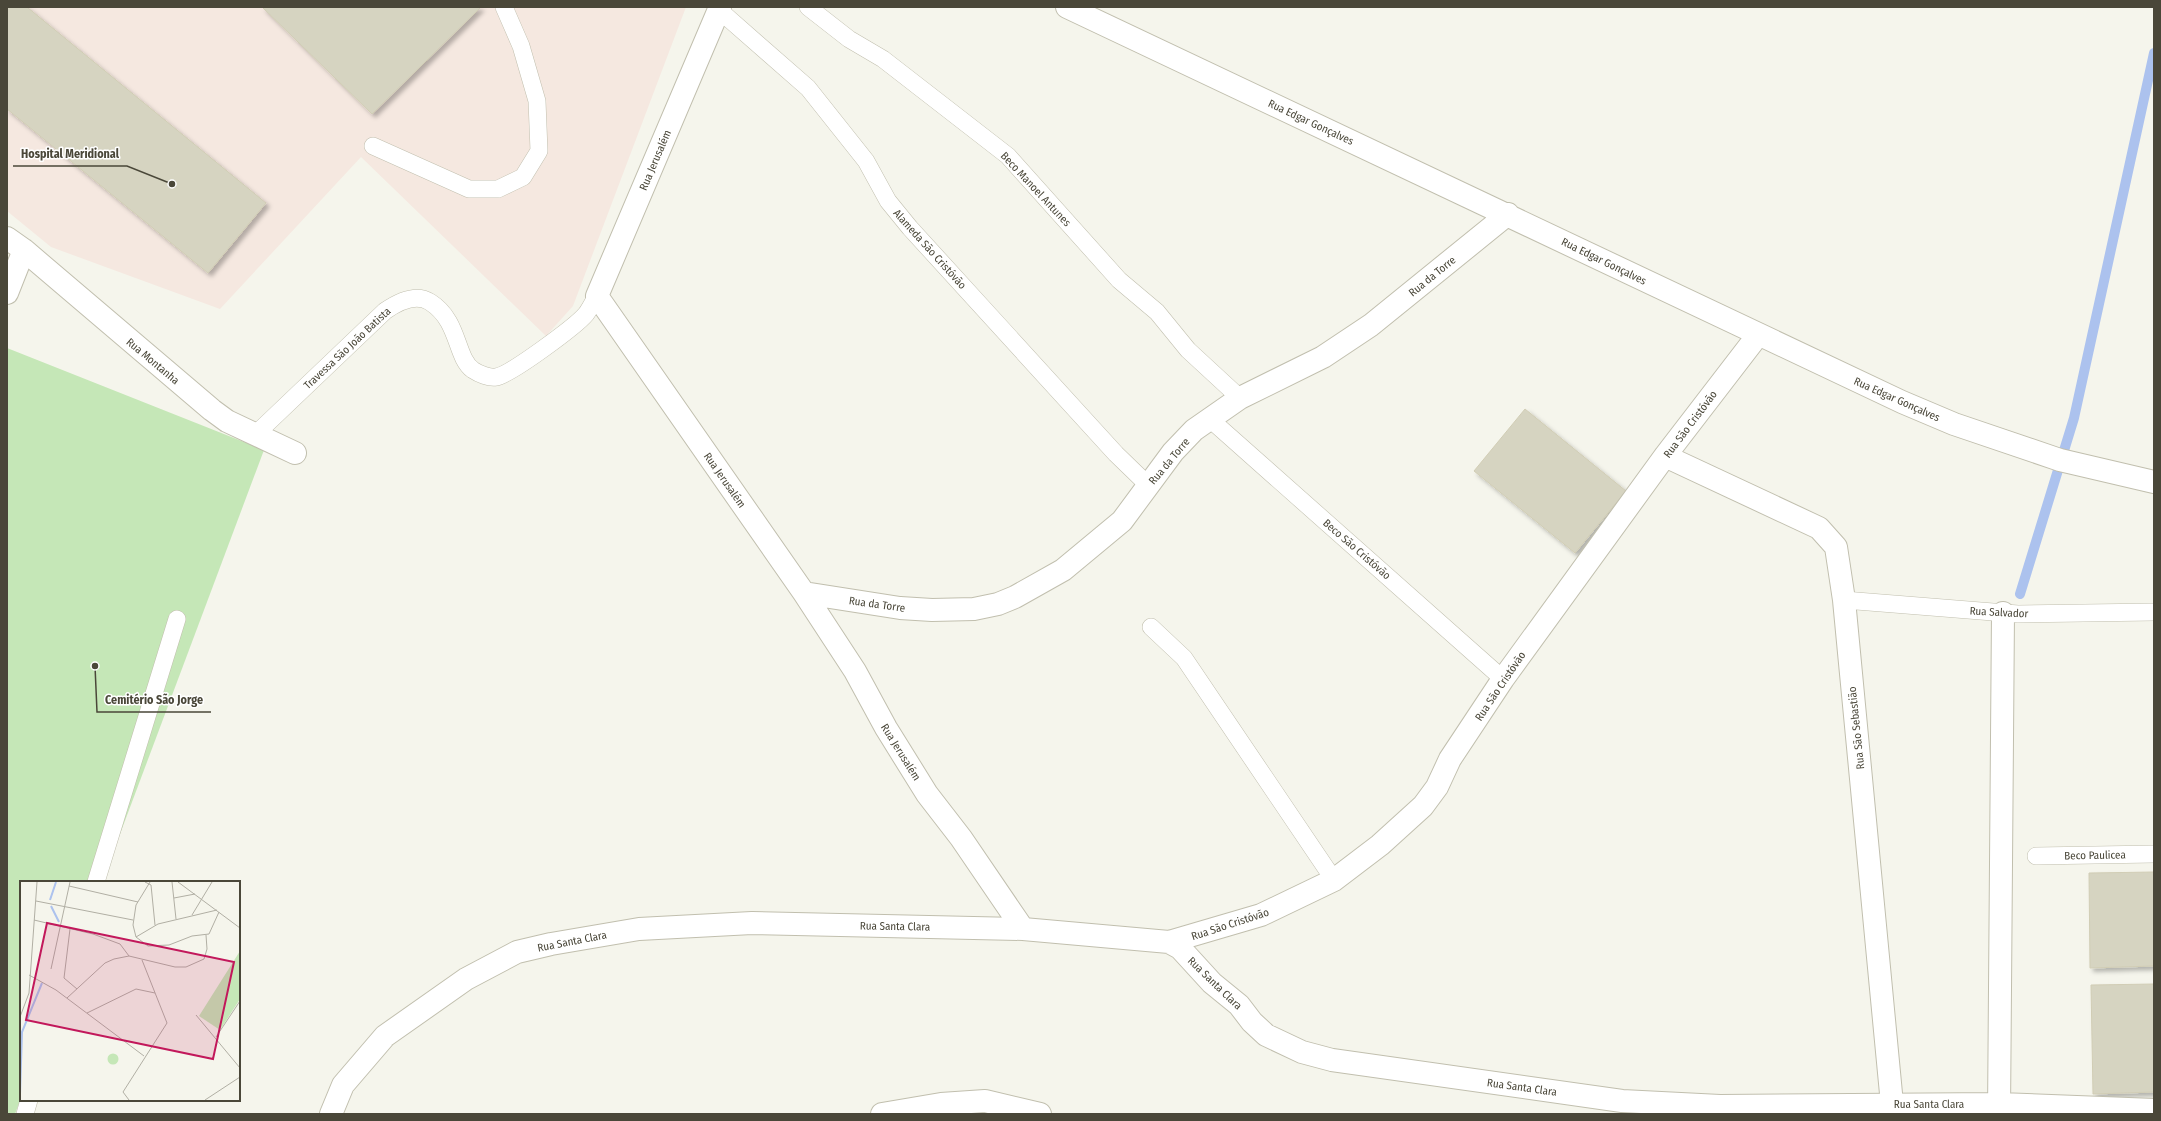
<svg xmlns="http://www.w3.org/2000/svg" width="2161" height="1121" font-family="'Fira Sans Condensed',sans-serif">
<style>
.medical{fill:#f5e8e0}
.green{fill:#c5e7b7}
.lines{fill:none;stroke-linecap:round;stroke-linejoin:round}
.stream{stroke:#acc2ee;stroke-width:10}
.building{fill:#d6d4c1;stroke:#d1cdb5;filter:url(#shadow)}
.lane-casing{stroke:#c1bfae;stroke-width:18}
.street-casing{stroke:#c1bfae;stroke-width:24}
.lane{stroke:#fff;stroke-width:17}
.street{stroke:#fff;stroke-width:22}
.labels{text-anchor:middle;stroke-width:3;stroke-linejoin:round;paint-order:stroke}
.street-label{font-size:11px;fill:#4a4739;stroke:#fff}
.inset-river{fill:none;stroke:#acc2ee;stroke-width:2}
.inset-road{fill:none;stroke:#b1afa4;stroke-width:1}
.view{fill:#c2185b;fill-opacity:0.15;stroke:#c2185b;stroke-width:2}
.inset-edge{fill:none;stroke:#4a4739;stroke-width:2}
.leader{fill:none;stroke:#4a4739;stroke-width:1.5}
.callout-dot{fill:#4a4739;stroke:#fff;stroke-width:1.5}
.callout-label{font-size:12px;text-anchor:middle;font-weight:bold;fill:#4a4739;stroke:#fff;stroke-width:3;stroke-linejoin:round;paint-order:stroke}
</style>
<defs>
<filter id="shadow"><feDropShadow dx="3.5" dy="3.5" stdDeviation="2" flood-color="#0004"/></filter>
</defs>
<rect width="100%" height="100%" fill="#f5f5ec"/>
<path class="medical" d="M7 7H686L573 306 546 336 361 157 220 309 51 247 7 211Z"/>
<path class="green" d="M7 348 264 450 102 882H21V1098L15 1114H7Z"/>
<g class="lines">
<path class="stream" d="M2020 594 2074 418 2154 53"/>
</g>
<path class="building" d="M7 7H27L266 203 208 273 7 109Z
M262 7H481L372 114Z
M1525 409 1626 491 1575 553 1474 471Z
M2154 872V966L2090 968 2089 873Z
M2154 984V1092L2093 1094 2091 985Z"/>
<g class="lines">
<g class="lane-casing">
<path id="lane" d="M808 7 849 39 883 59 1008 156 1119 280 1157 312 1188 350 1240 398
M719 10 808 88 866 161 888 201 910 228 1116 454 1148 485
M373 146 469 189H498L523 177 539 151 537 101 521 46 504 7
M1211 420 1503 679
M257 433 385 311C398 302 416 293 430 302 460 321 455 357 473 370 479 374 489 378 496 377 510 375 576 326 586 314 590 309 593 302 597 296
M1844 600 2018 614 2154 612
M1151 627 1184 658 1334 880
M2036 856 2154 854
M96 882 177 619
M25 1114 29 1100"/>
</g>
<g class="street-casing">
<path id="street" d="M720 7 597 296 804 593 855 671 886 728 927 794 961 838 1023 929
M1067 7 1902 402 1954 424 2060 460 2154 482
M7 238 24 250 212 410 227 421 295 453
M7 293 24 250
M1665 456 1819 528 1836 547 1844 600 1892 1104
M804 593 900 608 932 610 974 609 998 604 1015 597 1063 570 1122 521 1173 452 1194 430 1240 398 1323 357 1371 325 1508 214
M1169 942 1261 915 1334 880 1380 845 1423 806 1437 787 1450 759 1503 679 1665 456 1758 335
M331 1114 343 1085 385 1036 466 979 517 952 551 944 639 929 752 923 1023 929 1169 942 1180 948 1212 983 1239 1005 1252 1022 1266 1035 1302 1052 1332 1060 1622 1101 1720 1106 1999 1104 2154 1110
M882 1114 941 1104 985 1101 1040 1114
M1999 1114 2003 613"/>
</g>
<use href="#lane" class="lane"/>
<use href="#street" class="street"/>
</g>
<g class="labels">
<g class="street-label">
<text transform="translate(1311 122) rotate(25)" y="4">Rua Edgar Gonçalves</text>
<text transform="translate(655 160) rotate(-67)" y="4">Rua Jerusalém</text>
<text transform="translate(1036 189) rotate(47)" y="4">Beco Manoel Antunes</text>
<text transform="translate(930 249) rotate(48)" y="4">Alameda São Cristóvão</text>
<text transform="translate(1604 261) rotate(26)" y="4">Rua Edgar Gonçalves</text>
<text transform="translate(1432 276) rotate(-39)" y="4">Rua da Torre</text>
<text transform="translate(347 348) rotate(-43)" y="4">Travessa São João Batista</text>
<text transform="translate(153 361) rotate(40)" y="4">Rua Montanha</text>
<text transform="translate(1897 399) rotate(24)" y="4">Rua Edgar Gonçalves</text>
<text transform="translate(1690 424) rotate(-53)" y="4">Rua São Cristóvão</text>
<text transform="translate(1169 461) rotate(-50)" y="4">Rua da Torre</text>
<text transform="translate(725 480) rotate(55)" y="4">Rua Jerusalém</text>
<text transform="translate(1357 549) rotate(41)" y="4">Beco São Cristóvão</text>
<text transform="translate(877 604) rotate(8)" y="4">Rua da Torre</text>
<text transform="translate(1999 612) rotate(3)" y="4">Rua Salvador</text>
<text transform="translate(1500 686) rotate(-56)" y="4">Rua São Cristóvão</text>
<text transform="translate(1856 728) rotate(-96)" y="4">Rua São Sebastião</text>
<text transform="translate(901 752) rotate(58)" y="4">Rua Jerusalém</text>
<text transform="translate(2095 855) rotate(-1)" y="4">Beco Paulicea</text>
<text transform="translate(1230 924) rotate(-18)" y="4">Rua São Cristóvão</text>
<text transform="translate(895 926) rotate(1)" y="4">Rua Santa Clara</text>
<text transform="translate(572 941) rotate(-11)" y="4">Rua Santa Clara</text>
<text transform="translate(1215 983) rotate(44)" y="4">Rua Santa Clara</text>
<text transform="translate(1522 1087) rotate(8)" y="4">Rua Santa Clara</text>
<text x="1929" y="1108">Rua Santa Clara</text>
</g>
</g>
<g transform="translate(20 881)">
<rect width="220" height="220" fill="#f5f5ec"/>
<path d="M220 70V118L200 149 179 135ZM87.5 178a5.5 5.5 0 1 1 11 0a5.5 5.5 0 1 1-11 0Z" fill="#c5e7b7"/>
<path class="inset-river" d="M30 19 36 1M31 25 39 41M0 213 2 151 22 102"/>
<path class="inset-road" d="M125 1 131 4 135 44M130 1 116 24 113 44 116 56 128 65 149 64 172 55 189 53 199 31M152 1 156 38M158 1 220 47M49 5 118 21M154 17 175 13M16 20 113 39M172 34 192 1M14 39 73 53 100 63 109 75 155 86H166L184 78 187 68 186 54M50 48 44 97 57 108M116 56 138 43 197 29M31 88 50 1M9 94 36 109 124 175M47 117 85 82 94 78 109 75M67 132 116 108 135 112M176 134 220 187M0 136 9 112 17 1M196 156 220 120M109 219 103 211 147 142 122 79M185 219 220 196"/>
<path class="view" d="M27 42 214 81 193 178 6 139Z"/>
<rect width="220" height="220" class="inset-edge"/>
</g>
<path class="leader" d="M172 184L127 166H13M95 666L97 712H211"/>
<g class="callout-dot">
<circle cx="172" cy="184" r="4"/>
<circle cx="95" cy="666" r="4"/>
</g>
<g class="callout-label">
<text x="70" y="158">Hospital Meridional</text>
<text x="154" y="704">Cemitério São Jorge</text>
</g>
<rect width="2161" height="1121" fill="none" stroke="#4a4739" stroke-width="16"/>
</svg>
